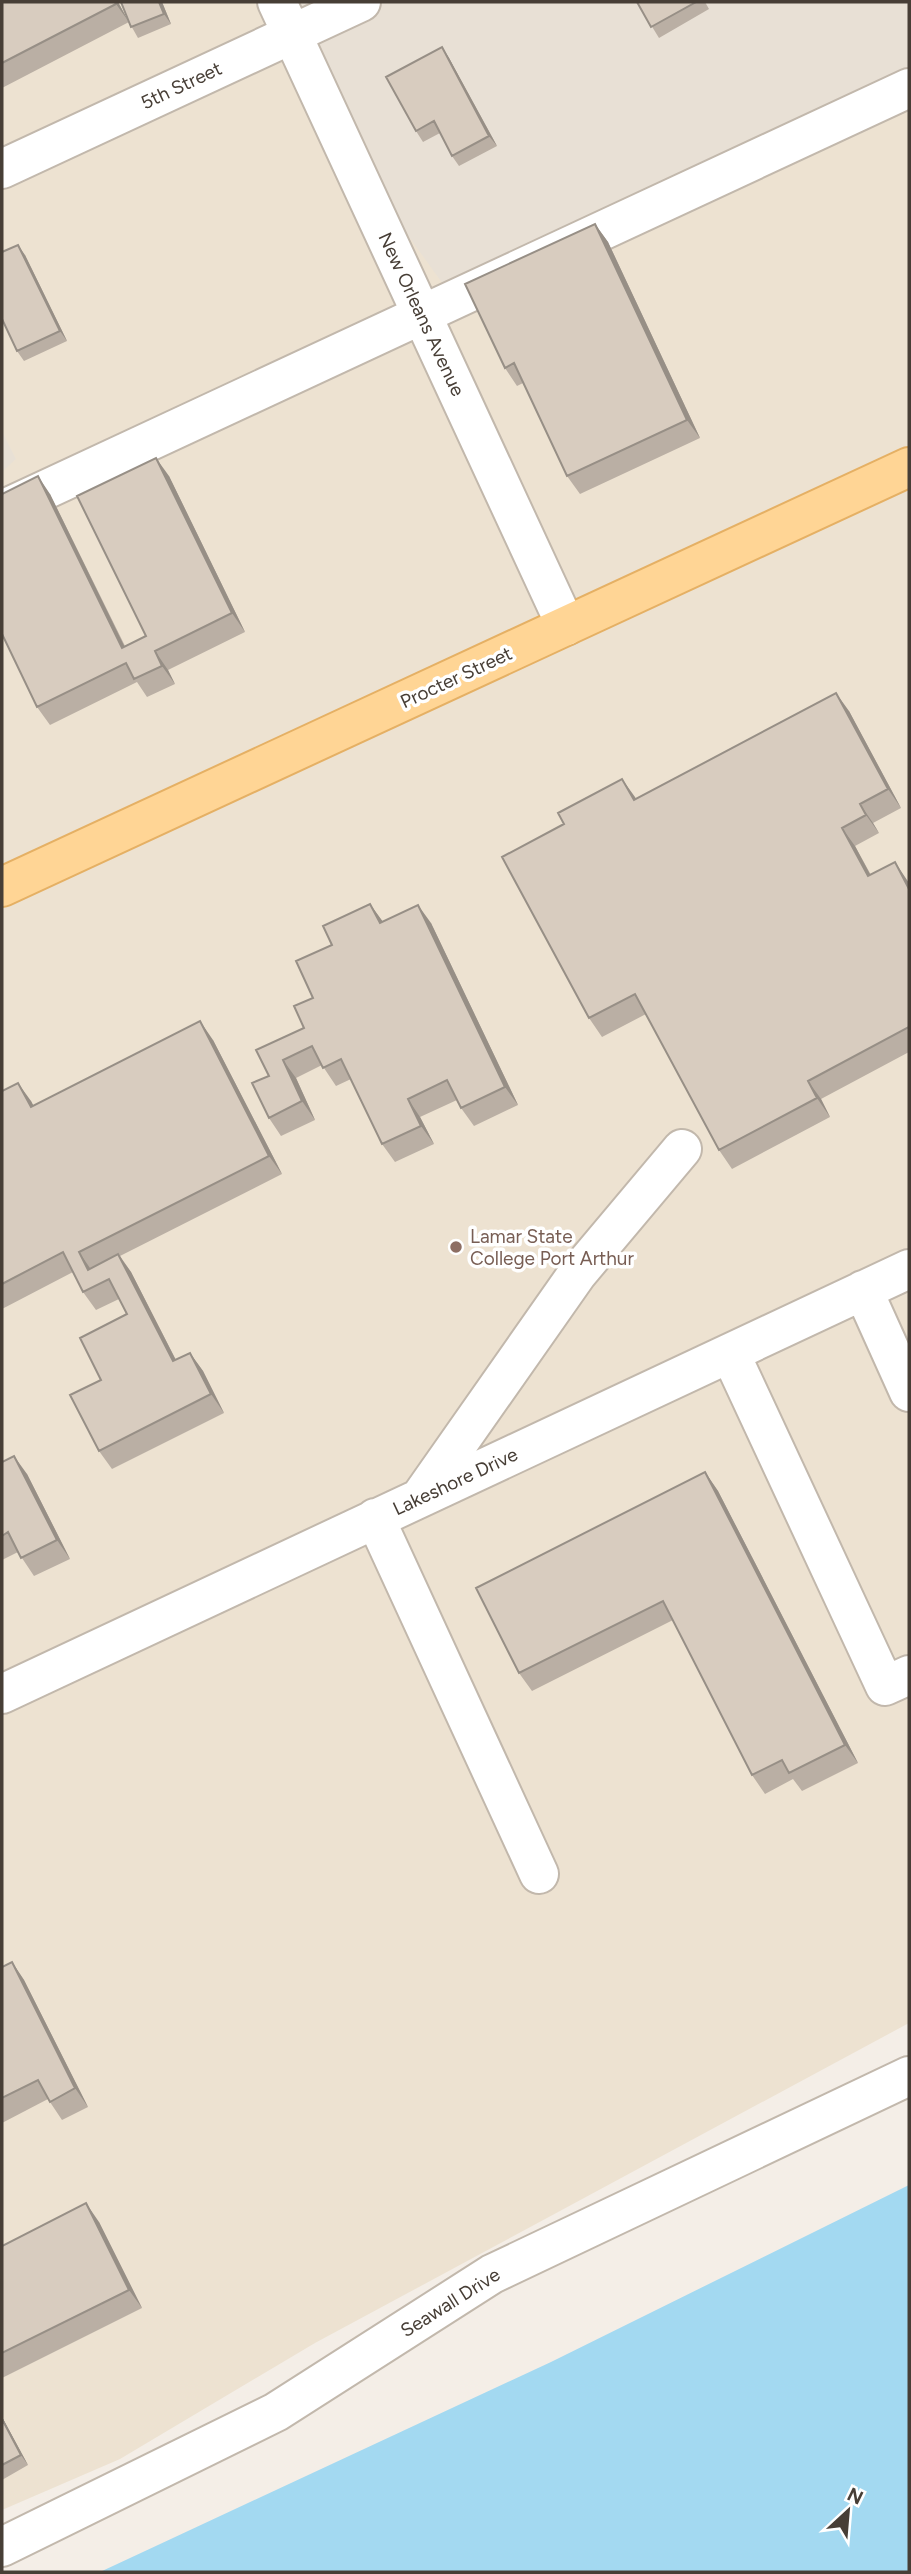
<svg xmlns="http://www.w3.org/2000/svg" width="911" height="2574" font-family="Figtree,sans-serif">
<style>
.residential{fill:#e8e0d5}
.education{fill:#ede2d1}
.water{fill:#a3d9f1}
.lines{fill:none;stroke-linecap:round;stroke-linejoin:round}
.minor-casing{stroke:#c2b8ac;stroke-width:42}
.major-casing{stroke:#e5b064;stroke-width:42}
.minor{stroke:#fff;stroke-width:38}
.major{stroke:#ffd595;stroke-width:38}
.wall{fill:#baafa4}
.shaded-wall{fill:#978f86}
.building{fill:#d8ccbf;stroke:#978f86;stroke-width:2}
.education-dot{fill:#8d6e63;stroke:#fff;stroke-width:2.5}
.labels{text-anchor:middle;stroke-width:7;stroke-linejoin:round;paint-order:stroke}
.street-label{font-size:19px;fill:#473e36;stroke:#fff}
.education-label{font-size:19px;fill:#785e54;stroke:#fff;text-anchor:start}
</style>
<rect width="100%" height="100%" fill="#f4eee7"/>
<path class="residential" d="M2 2H909V387L2 810Z"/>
<path class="education" d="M2 2H255L284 63 448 291 909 75V2023L315 2343 120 2459 2 2510V472L16 459 2 431Z"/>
<path class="water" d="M909 2185V2572H100L551 2362Z"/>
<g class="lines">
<g class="minor-casing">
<path id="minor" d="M277 2 566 626
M2 169 361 2
M2 510 909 88
M863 1290 909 1392
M730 1353 885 1686 909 1675
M422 1495 577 1274 682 1149
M375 1518 539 1874
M2 1694 909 1269
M2 2547 276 2412 492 2274 909 2076"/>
</g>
<g class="major-casing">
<path id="major" d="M2 887 909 467"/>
</g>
<use href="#minor" class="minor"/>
<use href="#major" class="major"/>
</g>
<path class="wall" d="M2 2H118L128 21 162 2 171 24 138 38 129 22 2 88Z
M637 2H705L709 9 659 38Z
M442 47 449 58 497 146 459 166 452 156 440 133 423 142 416 131Z
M595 224 608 242 700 438 580 494 567 476 523 383 517 386 505 368Z
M25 255 67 341 24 361 17 351Z
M169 476 245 632 168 670 175 684 147 697 137 682 50 725 37 707 50 494 125 646 146 636Z
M849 711 901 808 873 823 879 833 855 846 871 875 909 883V1052L821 1099 830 1117 732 1169 719 1150 646 1014 602 1037 589 1018Z
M370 904 383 922 431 923 518 1105 474 1126 461 1108 457 1100 420 1117 434 1144 395 1162 382 1144 351 1079 336 1086 322 1065 296 1078 315 1120 281 1136 269 1118V1076L304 1028 332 945Z
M213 1040 282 1174 120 1256 131 1272 176 1360 190 1353 203 1371 224 1413 112 1469 99 1451 101 1380 127 1314 119 1299 96 1310 83 1292 73 1272 2 1309V1091L31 1101 33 1106Z
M2 1462 27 1474 70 1559 34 1576 18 1552 2 1560Z
M705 1472 718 1491 858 1763 802 1791 793 1779 765 1794 752 1775 673 1620 532 1691 519 1673Z
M12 1962 24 1980 88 2107 62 2120 48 2099 2 2123V1967Z
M99 2222 142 2308 2 2378V2246Z
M2 2417 28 2465 2 2480Z"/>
<path class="shaded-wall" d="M115 2H118L129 22 116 4Z
M159 2H162L171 24 164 14Z
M442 47 449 58 497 146 489 136Z
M595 224 608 242 700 438 687 420Z
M18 245 25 255 67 341 60 331Z
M156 458 169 476 245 632 232 613Z
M38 476 50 494 134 666 122 648Z
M155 651 168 670 175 684 162 666Z
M836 693 849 711 901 808 888 789Z
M622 779 635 797 647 819 634 800Z
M860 804 873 823 879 833 866 815Z
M842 828 855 846 881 895 868 876Z
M895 862 909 883V889Z
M370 904 383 922 380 923Z
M418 905 431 923 518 1105 505 1087Z
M200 1021 213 1040 282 1174 269 1156Z
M283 1060 296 1078 315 1120 302 1101Z
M808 1081 821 1099 830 1117 817 1098Z
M18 1083 31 1101 44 1125 31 1107Z
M408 1099 420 1117 434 1144 421 1126Z
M79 1252 92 1271 88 1270Z
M118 1254 131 1272 186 1380 173 1361Z
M190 1353 203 1371 224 1413 211 1394Z
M14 1456 27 1474 70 1559 57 1540Z
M705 1472 718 1491 858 1763 845 1745Z
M12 1962 24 1980 88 2107 75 2088Z
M86 2203 99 2222 142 2308 129 2290Z
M2 2417 28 2465 21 2455 2 2419Z"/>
<path class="building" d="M2 2H115L116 4 2 63Z
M121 2H159L164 14 131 27Z
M637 2H696L651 27Z
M442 47 489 136 452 156 434 121 416 131 386 77Z
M595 224 687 420 567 476 514 363 505 368 465 284Z
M18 245 60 331 17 351 2 319V252Z
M156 458 232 613 155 651 162 666 134 679 126 663 37 707 2 634V494L38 476 122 648 146 636 77 496Z
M836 693 888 789 860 804 866 815 842 828 868 876 895 862 909 889V1027L808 1081 817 1098 719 1150 635 994 589 1018 502 857 564 824 558 813 622 779 634 800Z
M370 904 380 923 418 905 505 1087 461 1108 447 1080 408 1099 421 1126 382 1144 341 1059 323 1068 312 1046 283 1060 302 1101 269 1118 252 1083 269 1076 256 1050 304 1028 294 1006 313 998 296 961 332 945 323 926Z
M200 1021 269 1156 79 1252 88 1270 118 1254 173 1361 190 1353 211 1394 99 1451 70 1395 101 1380 80 1338 127 1314 109 1279 83 1292 63 1252 2 1284V1091L18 1083 31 1107Z
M14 1456 57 1540 21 1558 8 1532 2 1536V1462Z
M705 1472 845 1745 789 1773 782 1760 752 1775 663 1601 519 1673 476 1588Z
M12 1962 75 2088 50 2102 38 2080 2 2098V1967Z
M86 2203 129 2290 2 2353V2246Z
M2 2419 21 2455 2 2465Z"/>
<circle class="education-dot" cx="456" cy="1247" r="7"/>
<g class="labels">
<g class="street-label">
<text transform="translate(181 85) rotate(-25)" y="7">5th Street</text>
<text transform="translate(422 314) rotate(65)" y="7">New Orleans Avenue</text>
<text transform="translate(456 677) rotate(-25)" y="7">Procter Street</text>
<text transform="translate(455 1481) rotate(-25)" y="7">Lakeshore Drive</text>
<text transform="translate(450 2302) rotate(-32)" y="7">Seawall Drive</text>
</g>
<g class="education-label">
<text x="470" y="1243">Lamar State<tspan x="470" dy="22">College Port Arthur</tspan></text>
</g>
</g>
<rect width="911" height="2574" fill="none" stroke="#473e36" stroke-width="7"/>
<g transform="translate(848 2511) rotate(26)" stroke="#ffffff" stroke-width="5" paint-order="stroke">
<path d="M0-5L12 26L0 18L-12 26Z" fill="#473e36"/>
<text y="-10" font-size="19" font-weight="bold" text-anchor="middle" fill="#473e36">N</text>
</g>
</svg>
